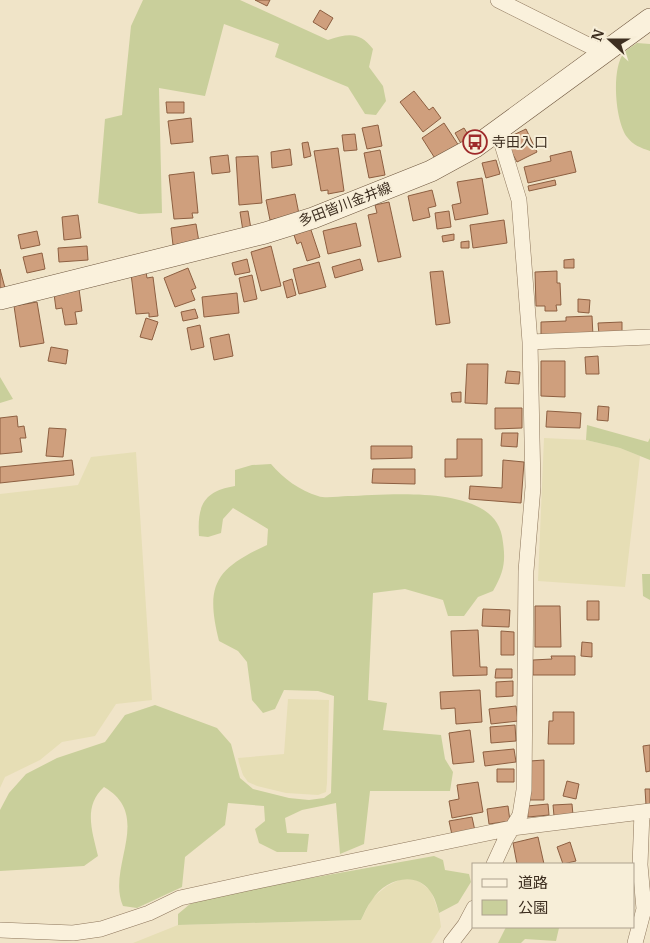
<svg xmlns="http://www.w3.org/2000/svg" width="650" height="943" font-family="Merriweather,'Noto Sans JP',serif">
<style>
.farmland{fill:#e6deb5}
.green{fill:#c9cf9b}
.building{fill:#cf9f7d;stroke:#8d5f41}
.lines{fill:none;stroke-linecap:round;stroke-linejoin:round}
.minor-casing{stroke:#8d765c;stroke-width:16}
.secondary-casing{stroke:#6f573f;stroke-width:22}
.minor{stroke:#faf1dc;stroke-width:15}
.secondary{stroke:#faf1dc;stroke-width:21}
.labels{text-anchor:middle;stroke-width:4;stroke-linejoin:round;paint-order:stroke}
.poi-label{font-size:14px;fill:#3d2e20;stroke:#f7eed8;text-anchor:start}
.street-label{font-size:14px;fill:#3d2e20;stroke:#f7eed8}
</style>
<rect width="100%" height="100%" fill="#f0e4c8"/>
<path class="farmland" d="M544 438 586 440 620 448 640 456 625 587 538 581Z
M136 452 152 700 116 704 95 736 62 742 40 760 5 777 0 788V494L78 485 91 457Z
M288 699 329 700 327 783 326 792 318 795 286 793 257 786 248 782 243 775 239 763 238 758 284 754Z
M403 878 417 880 431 891 439 913 441 927 431 943H133L178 925 361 920 372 898 387 886Z"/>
<path class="green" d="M143 0H240L328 40C348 34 359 31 373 49L369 67 383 86 386 101 376 115 365 114 348 87 275 57 279 44 224 24 205 96 159 88 162 213 139 214 98 203 105 119 122 115 131 26Z
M637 43 650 44V151C641 148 633 145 627 137 615 121 611 68 624 53 627 49 633 46 637 43Z
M0 377 13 399 0 403Z
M587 425 648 442 650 438V460L620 448 586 440Z
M271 464C283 478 300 491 318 496 326 499 339 496 348 496 387 495 492 483 502 536 506 560 505 570 493 591L478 597 464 616H448L443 600 405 589 373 593 368 700 387 703 383 730 441 735 445 759 453 772 450 791H370L364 844 340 854 336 803 302 810 285 818 287 833 309 834 307 852H277L259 843 255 829 265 821 264 806 228 803 225 825 185 857 182 887 137 908 123 906C106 867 154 816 104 787 83 806 92 831 98 856L84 866 0 871V810L9 793 26 774 57 758 105 742 125 715 155 705 217 728 231 744 240 778 253 789 289 798 309 800 324 798 331 793 334 696 318 691 284 690 275 709 263 713 252 700 247 662 238 651 219 641C205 585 215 569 267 545L268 529 233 508 223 519 221 533 208 537 199 536C197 505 204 491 235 486V470L252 465Z
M642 574H650V600L643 596Z
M434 856 443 860 445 870 469 874 471 882 458 903 439 913C437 906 435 897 430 891 415 870 384 880 372 900 367 906 364 914 361 920L178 925V914L190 904 222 894Z
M506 927 559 928 556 941 525 939 521 943H498Z"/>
<path class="building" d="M255 0H270L267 6Z
M320 10 333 18 326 30 313 22Z
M414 91 429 110 433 107 441 118 423 132 400 102Z
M166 102H184V113H167Z
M191 118 193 142 171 144 168 121Z
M444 123 459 146 436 160 422 138Z
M378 125 382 146 367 149 362 128Z
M464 128 472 141 463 147 455 133Z
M526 129 537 152 517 162 509 147 513 145 509 137Z
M355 134 357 150 344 151 342 135Z
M308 142 311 156 304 158 302 143Z
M338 148 344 191 328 194V190L321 191 314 151Z
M290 149 292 165 272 168 271 152Z
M380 150 385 175 369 178 364 153Z
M571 151 576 172 528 183 524 167 551 161 550 156Z
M228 155 230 172 212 174 210 157Z
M258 156 262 203 239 205 236 157Z
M496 160 500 174 486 178 482 163Z
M194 172 198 213H192L193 218 174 219 169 175Z
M482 178 488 214 455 220 452 205 461 203 457 182Z
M555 180 556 185 529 191 528 186Z
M432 190 436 206 428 208 430 217 413 221 408 196Z
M295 194 299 214 270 220 266 200Z
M389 202 401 257 378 262 368 215 377 213 375 205Z
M248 211 251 229 243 231 240 212Z
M449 211 451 227 437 229 435 213Z
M78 215 81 238 64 240 62 217Z
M504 220 507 243 473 248 470 225Z
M356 223 361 246 328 254 323 231Z
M196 224 199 242 173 245 171 228Z
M310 227 320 257 307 261 301 242 297 244 293 232Z
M37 231 40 245 21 249 18 235Z
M454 234V240L443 242 442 236Z
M469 241V248H461V242Z
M87 246 88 260 59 262 58 248Z
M271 246 281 286 261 291 251 252Z
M42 253 45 269 27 273 23 257Z
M247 259 250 272 235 275 232 263Z
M360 259 363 270 335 278 332 267Z
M574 259V268H564V260Z
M319 262 326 287 299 294 293 269Z
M188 268 196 288 191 290 195 300 175 307 164 278Z
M0 269 5 288 0 289Z
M443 271 450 323 436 325 430 272Z
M557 271V283H560L561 305H556L557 311H545V306H536L535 272Z
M146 272 147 278 153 277 158 316 149 317V313L136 314 131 274Z
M252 275 257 299 244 302 239 278Z
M292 279 296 295 287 298 283 282Z
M79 289 82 311 75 312 77 324 65 325 62 308 56 309 54 294Z
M237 293 239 313 204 317 202 297Z
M578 299 590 300 589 313 578 312Z
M37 302 44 343 20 347 14 306Z
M195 309 198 318 183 321 181 312Z
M592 316 593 336 541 337V322L566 321V317Z
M146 318 158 322 152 340 140 337Z
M622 322V335H599L598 323Z
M200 325 204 347 191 350 187 328Z
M229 334 233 356 214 360 210 338Z
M51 347 68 350 66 364 48 361Z
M598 356 599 374H586L585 357Z
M541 361H565V397L541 396Z
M467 364H488L487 404 465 403Z
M507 371 520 372 519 384 505 383Z
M461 392V402H452L451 393Z
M598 406 609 407 608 421 597 420Z
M495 408H522V428L495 429Z
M547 411 581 413 580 428 546 427Z
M17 416 18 427 24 426 26 438H20L22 452 0 454V418Z
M49 428 66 429 63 457 46 456Z
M502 433H518L517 447 501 446Z
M457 439H482V476L445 477V459H457Z
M371 446H412V458L371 459Z
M72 460 74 475 0 483V467Z
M503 460 524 462 521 503 469 499 470 486 502 488Z
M373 469H415V484L372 483Z
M587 601H599V620H587Z
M535 606H560L561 647H535Z
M483 609 510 610 509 627 482 626Z
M478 630 480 667H487V675L453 676 451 631Z
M501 631 514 632V655H501Z
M582 642 592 643V657L581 656Z
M551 656H575V675H533V660L552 659Z
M496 669H512V678H495Z
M513 681V696L496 697V682Z
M480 690 482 722 456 724 455 708 441 709 440 692Z
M516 706 518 721 491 724 489 709Z
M553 712H574V744H548L549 721H553Z
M515 725 516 741 491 743 490 727Z
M470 730 474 762 453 764 449 733Z
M650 745V771L646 772 643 746Z
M514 749 516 762 485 766 483 752Z
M544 760V800H530V761Z
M497 769H514V782H497Z
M567 781 579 784 576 799 563 796Z
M478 782 483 812 452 818 449 801 459 799 457 785Z
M645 789H650V804L646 805Z
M548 804 549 815 528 817 527 806Z
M572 804 573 815 554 816 553 805Z
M508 806 510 821 489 824 487 809Z
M472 817 475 831 452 835 449 821Z
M538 837 544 864H517L513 843Z
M570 842 576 861 563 864 557 847Z"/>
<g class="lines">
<g class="minor-casing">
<path id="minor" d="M498 0 604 53
M530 342 650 337
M494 864 505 840 520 815 524 790 526 571 533 487 530 342 519 200 498 131
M0 930 73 933 101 929 149 913 180 898 258 881 512 828 650 811
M451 943 465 925 474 908
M635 943 644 909 640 865 642 812"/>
</g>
<g class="secondary-casing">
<path id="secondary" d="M0 299 265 233 313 218 431 171 475 147 650 19"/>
</g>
<use href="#minor" class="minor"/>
<use href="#secondary" class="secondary"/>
</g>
<defs>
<g id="bus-ring" transform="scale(1.25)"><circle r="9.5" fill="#f7eed8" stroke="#9e2a2b" stroke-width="1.5"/><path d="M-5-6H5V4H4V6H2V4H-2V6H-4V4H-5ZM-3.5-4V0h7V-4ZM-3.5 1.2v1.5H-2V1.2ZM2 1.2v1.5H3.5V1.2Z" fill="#9e2a2b"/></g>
</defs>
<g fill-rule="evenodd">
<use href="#bus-ring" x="475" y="142"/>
</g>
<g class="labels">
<g class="poi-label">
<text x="492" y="147">寺田入口</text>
</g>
<g class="street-label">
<text transform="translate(345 204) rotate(-21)" y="5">多田皆川金井線</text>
</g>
</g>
<rect x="472" y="863" width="162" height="65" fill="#f7eed8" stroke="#ada18e"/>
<rect x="482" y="879" width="25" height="8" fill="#faf1dc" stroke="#ada18e"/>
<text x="518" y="888" font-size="15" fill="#3d2e20">道路</text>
<rect x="482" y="900" width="25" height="15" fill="#c9cf9b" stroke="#ada18e"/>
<text x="518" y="913" font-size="15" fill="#3d2e20">公園</text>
<g transform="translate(610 40) rotate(291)" stroke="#f7eed8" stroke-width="4" paint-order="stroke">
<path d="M0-4L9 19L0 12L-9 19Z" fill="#3d2e20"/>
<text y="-8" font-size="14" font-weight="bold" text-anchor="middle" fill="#3d2e20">N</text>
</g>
</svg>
